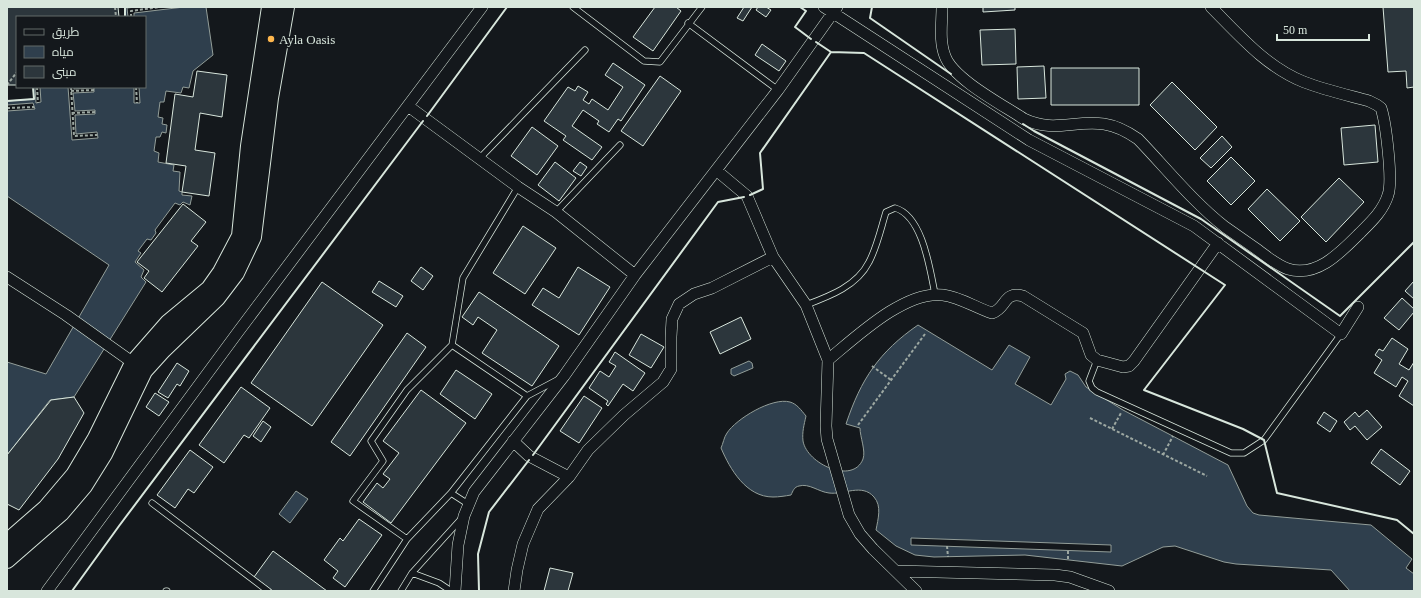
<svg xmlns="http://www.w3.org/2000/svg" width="1421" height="598" font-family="'Times New Roman',Cairo,serif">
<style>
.water{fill:#2f3f4d;stroke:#939e99}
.pier{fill:#14181c;stroke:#939e99}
.building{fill:#2c363c;stroke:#d8e6dc}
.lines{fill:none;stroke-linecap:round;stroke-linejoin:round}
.lane-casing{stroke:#d8e6dc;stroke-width:7}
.street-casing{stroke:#d8e6dc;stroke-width:12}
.secondary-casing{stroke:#d8e6dc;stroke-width:18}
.path{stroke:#9da8a2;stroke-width:2;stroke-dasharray:3 2;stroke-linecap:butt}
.lane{stroke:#14181c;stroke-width:5.5}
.street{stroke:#14181c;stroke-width:11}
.secondary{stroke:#14181c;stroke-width:16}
.wall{stroke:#d8e6dc;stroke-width:2}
.poi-dot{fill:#ffb74d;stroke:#14181c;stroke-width:1.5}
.labels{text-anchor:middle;stroke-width:3;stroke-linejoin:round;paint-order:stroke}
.poi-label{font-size:13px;fill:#d8e6dc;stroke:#14181c;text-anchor:start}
</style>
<rect width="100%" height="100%" fill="#14181c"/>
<path class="water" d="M125 7H206L213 55 193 71 189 88 183 87 181 93 166 91 164 102H160L158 117 163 118 162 124 167 125 166 133 162 132 160 137H156L154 151 159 153 158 162 174 165 173 171 180 172 179 191 182 192V195L192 196 190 205 183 202 180 205 175 203 155 230 156 233 151 240 147 239 138 251 141 253 135 262 144 270 141 277 146 282 74 397 50 400 7 455V362L46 374 109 265 7 196V101L34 99 33 87H145V17H125Z
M918 325 992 370 1009 345 1030 357 1015 384 1051 405 1066 379 1065 374 1070 371 1078 375 1086 387 1123 410 1228 465 1247 506 1253 513 1259 515 1371 525 1412 559 1406 568 1414 574V591H1350L1331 570 1236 564 1224 562 1175 546 1163 547 1122 566 1025 555 934 557 915 555 896 546 876 530C878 519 882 506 874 497 862 483 844 495 829 493 819 492 809 483 799 486 794 487 793 491 791 495 785 496 779 497 773 497 746 497 730 469 721 448 723 444 724 437 727 433 736 419 772 397 790 402 797 404 801 410 806 416 804 425 802 432 803 441 807 464 853 485 863 459 866 451 860 437 860 428L846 424C861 379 879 352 918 325Z
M749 361 752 363 753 368 734 376 731 374V369Z
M296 491 308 499 290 523 279 514Z"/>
<path class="pier" d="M136 7H184L134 13V17H128L127 8Z
M35 87H40L41 102 36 103Z
M68 87H74V89L94 88V92L73 93 75 111 95 110V114L75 115 76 134 97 132 98 138 72 140Z
M134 87H139L140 103H134Z
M33 103 35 109 7 111V105Z
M911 538 1111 545V552L911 545Z"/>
<path class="building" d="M7 7H118L119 17H17V85H7Z
M655 7H676L681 11 653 51 633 37Z
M744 7H752L743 21 737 18Z
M758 7H766L771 10 766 17 756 10Z
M983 7H1015V10L983 12Z
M1383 7H1414V87L1407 88 1406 71 1388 72Z
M1015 29 1016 64 982 65 980 30Z
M762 44 786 61 779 71 755 55Z
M613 63 645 85 621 121 618 119 609 132 597 124 599 121 583 110 572 126 602 147 592 160 563 140 566 136 544 121 568 87 575 91 578 86 588 92 583 100 589 104 592 99 608 110 623 87 605 75Z
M1044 66 1046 98 1018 99 1017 67Z
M1051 68H1139V105H1051Z
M197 71 227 75 222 117 200 113 195 150 215 153 209 196 182 192 186 166 166 163 175 94 193 97Z
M660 76 681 91 643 146 621 131Z
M1172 82 1217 127 1195 150 1150 105Z
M1375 125 1378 162 1344 165 1341 128Z
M532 127 558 146 537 175 511 156Z
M1222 136 1232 147 1211 168 1200 158Z
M1231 157 1255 181 1231 205 1207 181Z
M555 162 576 178 559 201 538 185Z
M580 162 587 167 581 176 573 171Z
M1339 178 1364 202 1326 242 1301 217Z
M1267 189 1300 221 1280 241 1248 209Z
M183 204 206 222 191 241 198 246 162 292 144 278 149 271 137 262Z
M523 226 556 248 525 294 493 273Z
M421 267 433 276 423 290 411 281Z
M578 267 610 287 579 335 532 305 543 288 559 298Z
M379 281 403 296 396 307 372 292Z
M1414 281V299L1405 291Z
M322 282 383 325 312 426 251 383Z
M479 292 559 346 532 386 482 353 497 330 478 317 473 325 462 317Z
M1402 298 1414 309V312L1399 330 1384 318Z
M741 317 751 339 720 354 710 332Z
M407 333 426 347 350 456 331 442Z
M641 334 664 347 651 368 629 355Z
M1392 338 1408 349 1399 364 1409 370 1414 362V406L1399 396 1408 381 1402 377 1396 387 1374 373 1382 360 1375 355 1379 349 1383 351Z
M615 352 645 373 633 391 623 384 608 406 606 404 608 401 589 388 600 371 609 377 616 366 609 362Z
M177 363 189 371 180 386 177 384 168 398 158 392Z
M456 370 492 394 475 419 440 394Z
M241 387 270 408 249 438 244 435 224 463 199 445Z
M421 390 466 423 391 523 363 502 377 483 383 488 390 479 383 474 399 453 383 441Z
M155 393 169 402 159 416 146 407Z
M584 396 602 408 579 443 560 431Z
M74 397 84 413 58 459 19 510 7 504V455L51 400Z
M1367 410 1382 427 1367 440 1355 426 1350 430 1344 422 1355 412 1359 417Z
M1324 412 1337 421 1330 432 1317 423Z
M263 421 271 427 261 442 253 436Z
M1381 449 1410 471 1400 485 1371 463Z
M190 450 213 467 194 493 188 489 175 508 157 495Z
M359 519 382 535 345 587 333 578 338 571 324 560 340 538 343 541Z
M273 551 327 591H273L254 577Z
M550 568 573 573 568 591H544Z"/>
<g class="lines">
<g class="lane-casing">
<path id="lane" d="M573 7 644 61 660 62 702 7
M688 23 778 90
M479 159 585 50
M556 212 620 145
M806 305C830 296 857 286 869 262 877 247 881 228 886 212L895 208C923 216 930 270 935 294
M452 345 463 278 518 187
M1097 360 1089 381 1092 388 1097 392 1231 453H1244L1264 440 1341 334
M451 493 468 504
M152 503 268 591
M407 539 353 501 383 461 371 441 407 390 452 345 527 396 559 379
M412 573 439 583 451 591
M166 591H167
M373 591 407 539 451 493 527 396
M401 591 412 573 461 519"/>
</g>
<g class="street-casing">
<path id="street" d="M824 7 1029 140 1194 226 1341 334 1358 307
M942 7C942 23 939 41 945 56 953 79 1003 105 1024 119 1053 133 1074 120 1104 124 1117 126 1128 132 1138 139 1166 168 1193 202 1225 227 1235 234 1245 241 1255 248 1265 255 1276 265 1288 269 1317 278 1341 252 1360 233 1371 222 1383 211 1388 195 1393 181 1386 123 1381 108L1377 105 1369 101C1347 95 1325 90 1304 82 1266 67 1239 35 1211 7
M408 106 518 187 556 212 635 275
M716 170 747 196 773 257
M7 277 66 315 139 367
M828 360 826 426 827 439 849 515 860 534 873 549 916 591
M513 441 529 456 569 477
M896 571 1055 575 1070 577 1109 591
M47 591 238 332 482 7
M455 591 458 545 464 516 474 492 564 376 635 275 778 90 837 7
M514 591 517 570 523 544 538 509 569 477 588 450 624 415 663 382 671 369V337L672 319 679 304 694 294 712 288 773 257 806 305 828 360C856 337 905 290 943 295 960 297 976 308 992 313 1007 308 1003 291 1023 296L1083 333 1091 355 1097 360 1123 367 1129 366 1134 361 1218 243"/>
</g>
<g class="secondary-casing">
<path id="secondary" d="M7 542 46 508 74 475 96 438 133 363 168 323 209 289 221 272 240 236 249 146 270 7
M7 560 61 513 84 486 104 454 144 371 163 350 217 298 236 273 253 237 270 98 286 7"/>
</g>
<path class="path" d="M115 7 116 17
M131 17V11L160 7
M7 85 17 72
M37 87 38 103
M71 87 74 136 97 135
M136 87 137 103
M71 91 94 90
M7 108 34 107
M72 113 95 112
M872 366 891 380
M1090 418 1207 476
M858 425 925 334
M1112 429 1121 413
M1163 455 1173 436
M947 546 948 557
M1068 551V560"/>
<use href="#lane" class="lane"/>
<use href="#street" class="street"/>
<use href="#secondary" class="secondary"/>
<path class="wall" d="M125 7V17
M800 7 806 11 795 27 811 39
M872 7 870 18 951 74
M816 42 831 52 864 53 1225 285 1144 390 1243 429 1264 440 1277 493 1397 520 1414 534
M7 101 34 99 33 87
M427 116 507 7
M1023 124 1034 131 1201 219 1340 316 1414 242
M750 195 763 189 760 153 831 52
M533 455 718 202 744 197
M72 591 119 526 423 121
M479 591 478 554 489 512 529 460"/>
</g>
<circle class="poi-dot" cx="271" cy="39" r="4"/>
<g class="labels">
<g class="poi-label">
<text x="279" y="44">Ayla Oasis</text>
</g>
</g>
<rect width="1421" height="598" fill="none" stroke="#d8e6dc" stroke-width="16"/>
<rect x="16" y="16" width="130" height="72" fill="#14181c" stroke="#626a69"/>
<rect x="24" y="29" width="20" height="6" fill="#14181c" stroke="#626a69"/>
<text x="52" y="36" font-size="12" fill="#d8e6dc">طريق</text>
<rect x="24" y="46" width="20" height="12" fill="#2f3f4d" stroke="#626a69"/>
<text x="52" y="56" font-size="12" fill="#d8e6dc">مياه</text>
<rect x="24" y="66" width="20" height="12" fill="#2c363c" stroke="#626a69"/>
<text x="52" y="76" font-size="12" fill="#d8e6dc">مبنى</text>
<path d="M1277 34v6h92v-6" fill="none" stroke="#d8e6dc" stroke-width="2"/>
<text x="1283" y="34" font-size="12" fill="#d8e6dc" stroke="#14181c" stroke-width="3" paint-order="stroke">50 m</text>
</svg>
